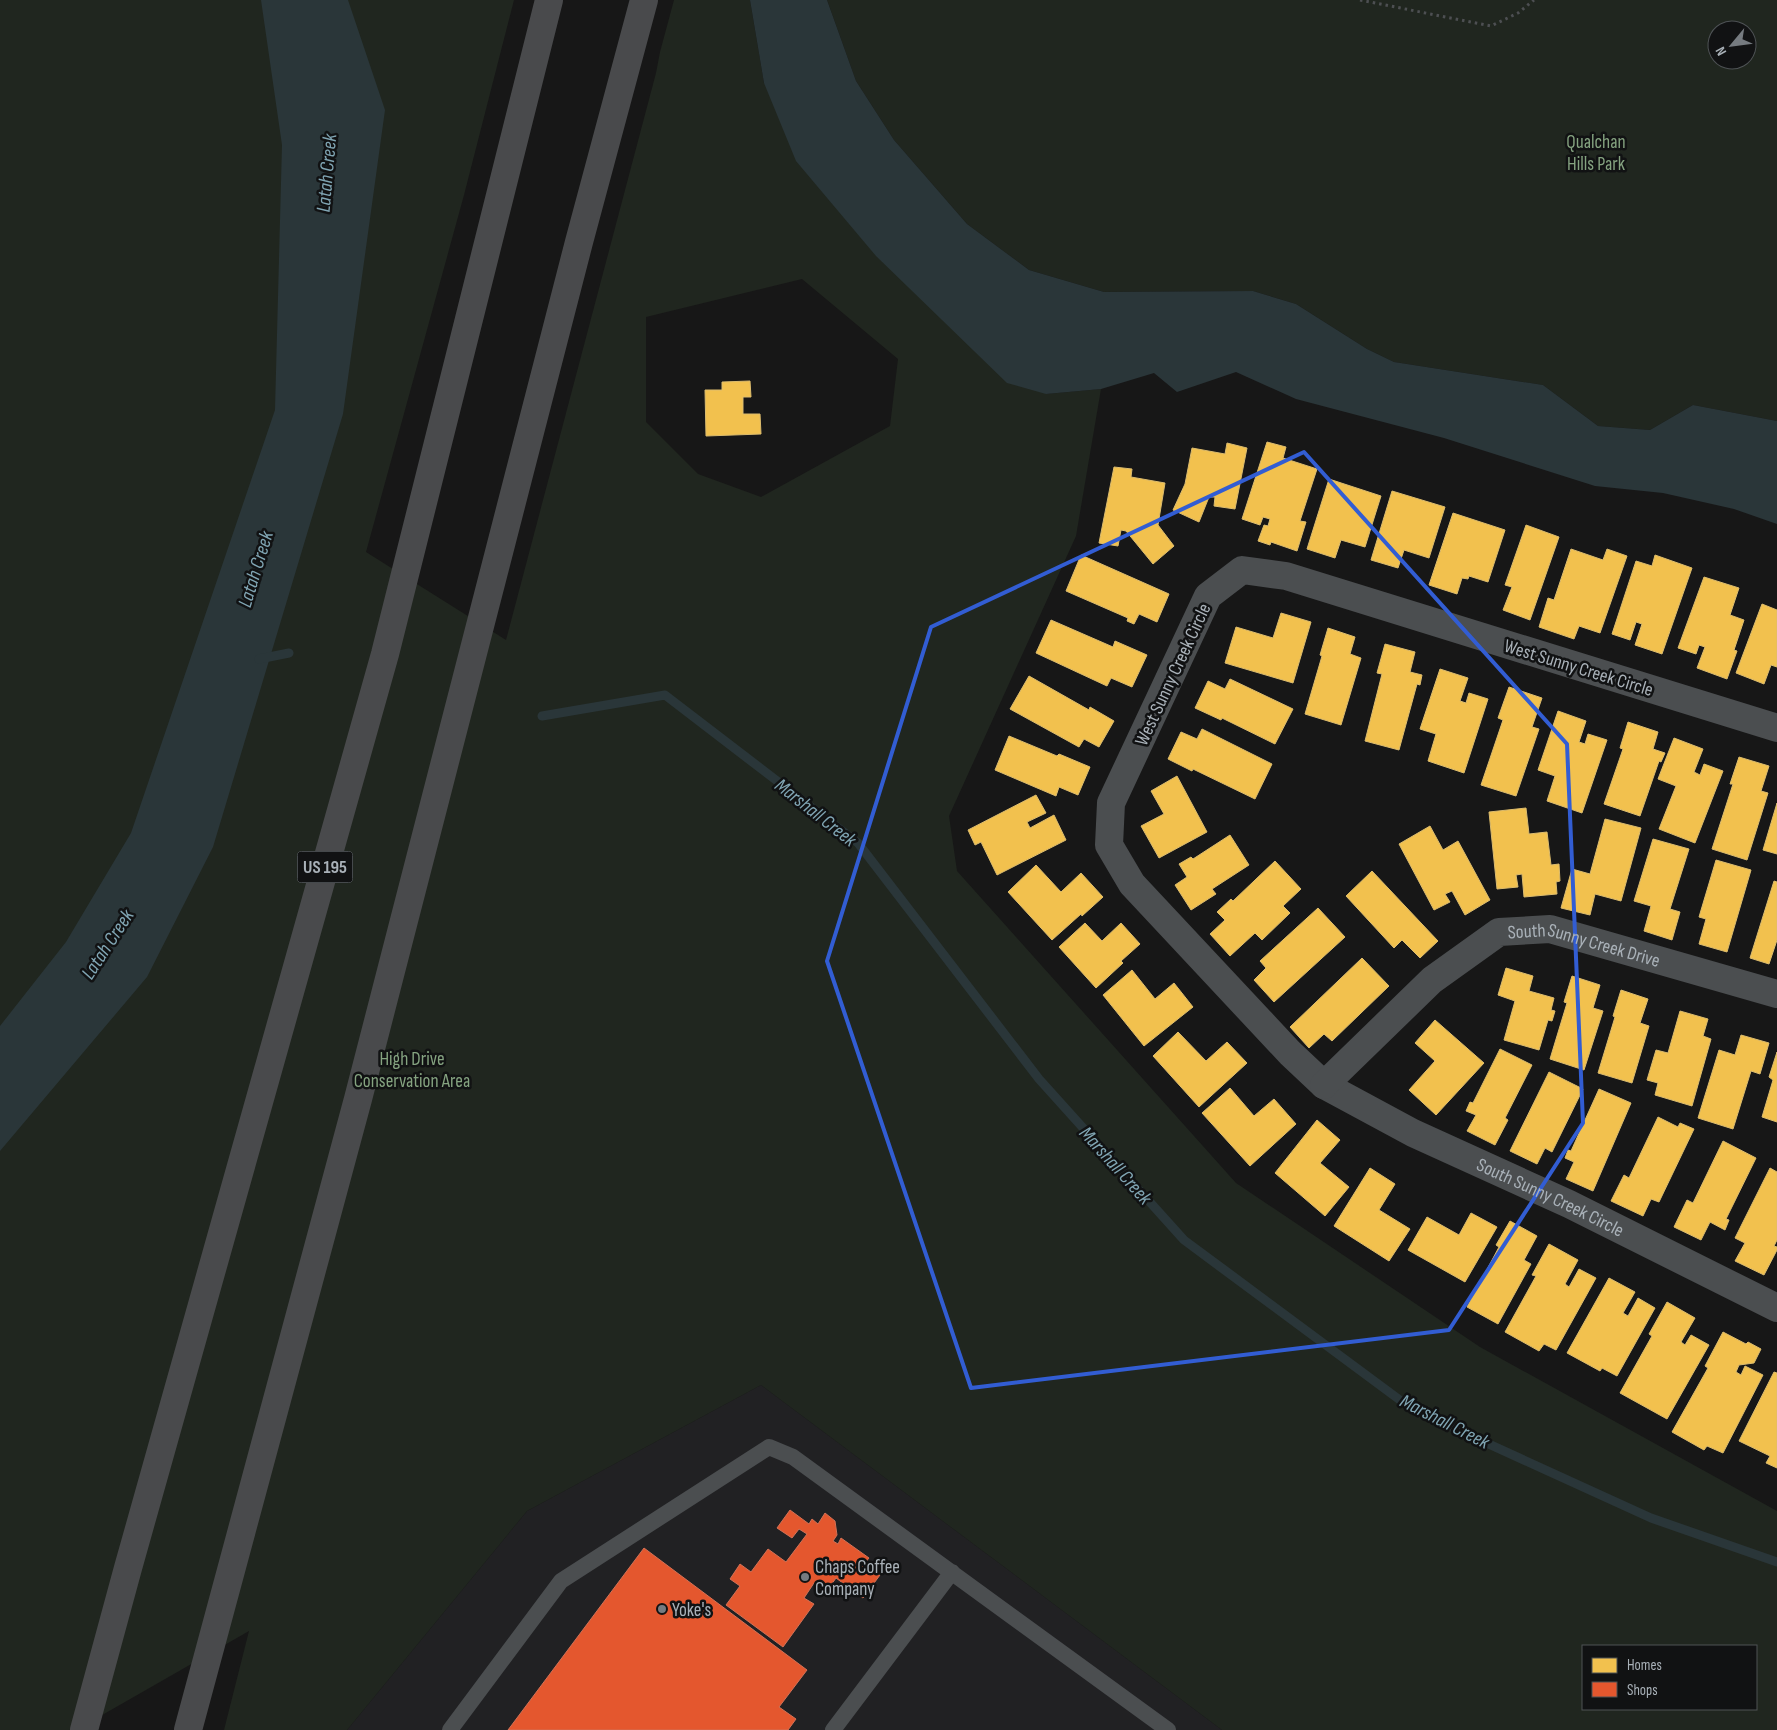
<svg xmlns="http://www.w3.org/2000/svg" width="1777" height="1730" font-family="'Sofia Sans Condensed',sans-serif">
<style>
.built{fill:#212123}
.green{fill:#20261f;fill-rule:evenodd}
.water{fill:#2a3639}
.homes{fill:#f2c14e;stroke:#dcbc6e}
.shops{fill:#e4572e;stroke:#d27257}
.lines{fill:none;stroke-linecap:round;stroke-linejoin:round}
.stream{stroke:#2a3639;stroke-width:9}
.path{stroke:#4d4f52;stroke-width:3;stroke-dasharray:2.5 4;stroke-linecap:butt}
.lane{stroke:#4b4e50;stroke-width:16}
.street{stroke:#4b4e50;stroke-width:28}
.highway{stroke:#494a4c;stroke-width:28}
.marked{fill:none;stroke:#325dd3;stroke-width:4;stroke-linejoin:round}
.poi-dot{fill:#767b80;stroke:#111213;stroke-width:2}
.labels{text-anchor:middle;stroke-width:5;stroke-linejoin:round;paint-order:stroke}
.shield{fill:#111213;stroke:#7b8186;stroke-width:1}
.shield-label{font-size:18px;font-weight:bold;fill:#a9b1b8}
.park-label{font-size:19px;fill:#85a380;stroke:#111213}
.street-label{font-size:19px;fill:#a9b1b8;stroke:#111213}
.poi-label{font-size:19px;fill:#a9b1b8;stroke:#111213;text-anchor:start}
.water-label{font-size:20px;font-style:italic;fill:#80a5b3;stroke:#111213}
</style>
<rect width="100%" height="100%" fill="#171717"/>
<path class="built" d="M761 1385 1222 1730H347L527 1511Z"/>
<path class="green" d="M0 0H514L464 195 366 552 506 640 656 73 660 52 674 0H750L764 83 1046 394 1101 389 1076 536 949 816 957 871 1236 1183 1480 1347 1777 1511V1730H1222L761 1385 527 1511 347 1730H224L249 1631 76 1730H0ZM802 279 898 359 890 426 761 497 698 474 646 422V317ZM1583 1646H1756V1709H1583Z
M827 0H1777V421L1693 405 1650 430 1598 426 1543 385 1394 362 1367 349 1296 304 1253 291 1104 292 1029 270 967 224 894 140 856 81ZM1717 30H1747V60H1717Z"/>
<path class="water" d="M261 0H348L385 110 343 414 213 847 147 977 0 1151V1026L66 942 131 833 275 410 282 145Z
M750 0H827L856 81 894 140 967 224 1029 270 1104 292 1253 291 1296 304 1367 349 1394 362 1543 385 1598 426 1650 430 1693 405 1777 421V524L1734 509 1663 493 1595 486 1444 438 1296 399 1236 372 1177 392 1154 373 1101 389 1046 394 1007 383 876 256 796 161 764 83Z"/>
<path class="homes" d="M750 381 751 397H743V414H760L761 434 706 436 705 390H722V382Z
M1267 442 1286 447 1283 458 1317 469 1300 521 1306 522 1297 551 1271 542 1270 545 1258 541 1264 525 1268 526 1270 519 1263 517 1260 525 1242 519Z
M1227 443 1247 448 1235 509 1214 506 1215 497H1209L1199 522 1173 510 1185 484 1192 448 1225 454Z
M1114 467 1132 469 1131 477 1165 483 1158 525 1174 546 1153 564 1126 531 1121 530 1118 546 1099 543Z
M1329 479 1381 496 1365 547 1341 540 1335 558 1307 549Z
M1392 491 1445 507 1429 558 1404 550 1398 568 1371 560Z
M1453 513 1505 530 1488 582 1469 576 1468 579 1462 578 1457 594 1429 585Z
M1526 525 1559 537 1530 620 1503 610 1512 587 1505 585Z
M1571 549 1603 560 1607 549 1627 556 1600 633 1579 626 1574 639 1539 627 1548 598 1554 600Z
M1081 555 1169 594 1157 622 1139 614 1134 624 1127 621 1128 618 1066 591Z
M1655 555 1692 568 1662 654 1635 645 1642 624 1636 622 1630 640 1612 634 1636 561 1652 566Z
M1704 577 1739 588 1730 615 1744 620 1734 650 1737 651 1727 679 1697 668 1705 647 1699 645 1696 654 1678 648Z
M1762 604 1777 610V667L1771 665 1764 684 1736 673Z
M1281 613 1311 622 1293 683 1225 663 1236 627 1273 638Z
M1051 620 1113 647 1115 641 1147 655 1132 687 1111 678 1107 686 1036 653Z
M1328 628 1355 637 1350 654 1361 658 1341 725 1305 714 1322 656 1320 655Z
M1385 644 1415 652 1410 672 1422 675 1420 685 1417 684 1399 750 1365 741 1382 674 1377 673Z
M1440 669 1468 678 1460 701 1466 703 1469 693 1488 699 1464 773 1428 761 1436 734 1420 729Z
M1029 676 1089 710 1090 707 1114 721 1099 747 1084 739 1079 747 1010 709Z
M1230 679 1293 709 1275 744 1222 718 1221 720 1195 708 1208 681 1225 689Z
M1509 687 1542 698 1532 727 1539 729 1516 796 1481 785 1503 720 1498 718Z
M1558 711 1586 721 1579 742 1585 744 1588 734 1607 740 1582 813 1547 801 1555 776 1538 770Z
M1628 722 1658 732 1653 749 1665 753 1661 762 1659 761 1640 816 1604 804 1623 749 1620 748Z
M1202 729 1272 764 1255 799 1193 769 1192 771 1168 759 1181 732 1197 739Z
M1009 736 1057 756 1059 754 1090 767 1078 795 1059 787 1056 796 995 770Z
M1674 738 1703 749 1694 772 1700 775 1704 764 1723 771 1695 843 1659 829 1676 786 1658 779Z
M1739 757 1769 766 1761 791 1768 793 1747 860 1712 849 1733 784H1730Z
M1177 776 1207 832 1159 858 1141 826 1164 814 1151 791Z
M1036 795 1046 813 1027 822 1030 828 1054 815 1066 840 997 875 981 842 975 845 968 830Z
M1777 803V854L1763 850Z
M1526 808 1529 834 1547 832 1551 865 1559 864 1560 881 1556 882 1557 894 1524 897 1522 874 1516 875 1518 887 1497 889 1489 812Z
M1605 819 1641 828 1621 901 1595 894 1590 915 1561 908 1572 869 1590 874Z
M1430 826 1443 850 1458 841 1490 900 1465 915 1452 891 1445 894 1450 902 1434 910 1399 844Z
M1230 835 1249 865 1212 889 1216 894 1191 910 1175 885 1187 877 1179 864 1191 857 1193 859Z
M1653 839 1689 849 1670 909 1680 912 1672 940 1644 931 1651 906 1634 901Z
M1716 860 1751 870 1727 952 1699 944 1706 919 1699 917Z
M1275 861 1301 889 1283 906 1290 913 1262 940 1255 933 1230 956 1210 934 1225 920 1217 912 1231 899 1233 901Z
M1036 865 1061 892 1081 873 1103 897 1082 916 1081 914 1052 940 1008 892Z
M1372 871 1438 941 1420 958 1402 940 1394 948 1346 896Z
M1774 881 1777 882V940L1769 964 1750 958Z
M1318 908 1345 937 1274 1002 1254 980 1266 968 1260 961Z
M1085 923 1102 941 1121 923 1140 944 1121 961 1123 963 1096 988 1059 947Z
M1362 958 1389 986 1332 1041 1324 1034 1309 1048 1290 1027Z
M1506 968 1533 976 1529 991 1554 998 1551 1010 1555 1011 1552 1021 1548 1020 1539 1050 1504 1040 1515 1001 1498 995Z
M1132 970 1155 999 1174 983 1193 1007 1144 1046 1103 995Z
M1572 976 1600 985 1593 1008 1603 1011 1584 1070 1550 1059 1567 1003 1564 1002Z
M1621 990 1648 999 1640 1023 1649 1026 1632 1083 1598 1073 1615 1017 1613 1016Z
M1680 1011 1708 1019 1703 1036 1711 1039 1692 1106 1655 1095 1658 1083 1647 1080 1656 1050 1668 1053Z
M1435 1020 1484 1063 1436 1115 1409 1090 1435 1061 1415 1043Z
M1178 1032 1206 1061 1227 1042 1247 1063 1199 1107 1153 1056Z
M1741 1035 1769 1043 1760 1074 1751 1071 1733 1129 1698 1118 1719 1050 1735 1055Z
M1500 1049 1532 1065 1505 1118 1508 1120 1495 1145 1467 1131 1476 1115 1466 1111 1470 1102 1473 1103Z
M1777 1052V1122L1762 1117 1773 1080 1769 1077Z
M1549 1072 1583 1089 1552 1152 1545 1148 1537 1164 1510 1151Z
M1230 1088 1254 1116 1274 1099 1296 1124 1250 1166 1202 1113Z
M1599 1089 1631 1103 1593 1191 1566 1179 1574 1162 1565 1158 1568 1150 1571 1151Z
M1658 1117 1678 1127 1680 1123 1694 1129 1659 1202 1651 1199 1643 1216 1611 1201 1624 1175 1629 1178Z
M1317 1120 1340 1140 1320 1163 1349 1187 1325 1216 1275 1173Z
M1723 1141 1756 1158 1726 1219 1729 1220 1725 1230 1710 1222 1701 1240 1674 1227 1687 1200 1693 1203Z
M1370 1168 1395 1184 1379 1210 1410 1229 1389 1261 1334 1226Z
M1770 1168 1777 1172V1240L1774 1246 1777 1247V1250L1764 1275 1735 1261 1745 1243 1735 1238Z
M1471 1213 1497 1227 1465 1282 1408 1250 1427 1217 1459 1235Z
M1510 1221 1537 1236 1524 1260 1531 1264 1498 1324 1467 1307 1499 1247 1496 1245Z
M1549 1244 1578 1260 1565 1284 1569 1287 1579 1269 1596 1278 1556 1350 1544 1344 1539 1351 1505 1332 1536 1276 1532 1275Z
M1609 1278 1635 1292 1623 1313 1628 1316 1638 1298 1655 1308 1617 1376 1602 1368 1600 1371 1567 1353Z
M1667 1302 1695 1318 1681 1342 1685 1345 1691 1335 1709 1345 1667 1419 1620 1393 1652 1336 1649 1334Z
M1723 1332 1746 1344 1748 1342 1761 1349 1754 1363 1739 1365 1736 1372 1741 1375 1745 1366 1763 1375 1723 1453 1707 1446 1704 1450 1672 1432 1708 1368 1705 1366Z
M1774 1372 1777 1373V1468L1766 1463 1770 1456 1739 1441Z"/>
<path class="shops" d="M790 1510 809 1524 812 1519 818 1524 825 1513 835 1521 837 1535 833 1541 838 1544 841 1538 869 1558 864 1564 880 1575 863 1598 836 1578 826 1592 814 1583 804 1598 814 1604 783 1647 726 1605 740 1586 730 1579 740 1564 751 1572 768 1549 786 1562 807 1534 799 1529 792 1538 777 1528Z
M644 1548 807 1670 779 1707 796 1719 788 1730H508Z"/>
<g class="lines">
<path class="stream" d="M259 659 289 653
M542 716 665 695 858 843 1039 1079 1184 1240 1412 1409 1651 1518 1777 1562"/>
<path class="path" d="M1360 0 1491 26 1518 13 1534 0"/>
<path class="lane" d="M450 1730 561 1581 769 1447 793 1457 1168 1730
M833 1730 952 1572"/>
<g class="street">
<path id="s1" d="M1777 728 1286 576 1242 570 1208 596 1111 803 1109 845 1132 884 1290 1053 1324 1085 1413 1133 1569 1204 1777 1308"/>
<path id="s2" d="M1324 1085 1432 980 1499 932 1550 929 1777 994"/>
</g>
<path class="highway" d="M84 1730 128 1568 385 654 549 0
M188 1730 358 1099 579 242 644 0"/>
</g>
<path class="marked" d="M1304 452 1567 744 1583 1123 1449 1330 971 1388 827 961 931 627Z"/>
<g class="poi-dot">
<circle cx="805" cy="1577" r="5"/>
<circle cx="662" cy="1609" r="5"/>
</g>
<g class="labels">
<rect class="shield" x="297.5" y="851.5" width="55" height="31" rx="4"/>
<g class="shield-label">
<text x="325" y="873">US 195</text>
</g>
<g class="park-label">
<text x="1596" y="148">Qualchan<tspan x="1596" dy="22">Hills Park</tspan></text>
<text x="412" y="1065">High Drive<tspan x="412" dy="22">Conservation Area</tspan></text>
</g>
<g class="street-label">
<text transform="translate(1579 667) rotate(17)" y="7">West Sunny Creek Circle</text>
<text transform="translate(1172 674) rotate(-65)" y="7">West Sunny Creek Circle</text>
<text dy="7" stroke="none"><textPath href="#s2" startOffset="320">South Sunny Creek Drive</textPath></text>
<text dy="7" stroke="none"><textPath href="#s1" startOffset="1448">South Sunny Creek Circle</textPath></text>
</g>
<g class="poi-label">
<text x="815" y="1573">Chaps Coffee<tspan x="815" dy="22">Company</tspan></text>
<text x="672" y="1616">Yoke's</text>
</g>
<g class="water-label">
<text transform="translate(326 173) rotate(-85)" y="7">Latah Creek</text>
<text transform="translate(255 569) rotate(-73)" y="7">Latah Creek</text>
<text transform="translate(816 812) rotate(38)" y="7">Marshall Creek</text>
<text transform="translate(107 944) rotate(-57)" y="7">Latah Creek</text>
<text transform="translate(1116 1165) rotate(48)" y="7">Marshall Creek</text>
<text transform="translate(1445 1421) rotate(27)" y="7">Marshall Creek</text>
</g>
</g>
<rect x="1582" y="1645" width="175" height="65" fill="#111213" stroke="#4e5255"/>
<rect x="1592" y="1658" width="25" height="15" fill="#f2c14e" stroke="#4e5255"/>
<text x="1627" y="1670" font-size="15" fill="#a9b1b8">Homes</text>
<rect x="1592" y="1682" width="25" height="15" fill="#e4572e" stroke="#4e5255"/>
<text x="1627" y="1695" font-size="15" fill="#a9b1b8">Shops</text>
<g transform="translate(1732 45) rotate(241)"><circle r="24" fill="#111213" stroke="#4e5255"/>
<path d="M0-4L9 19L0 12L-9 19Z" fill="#767b80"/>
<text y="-8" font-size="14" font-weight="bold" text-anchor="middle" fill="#a9b1b8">N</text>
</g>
</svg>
